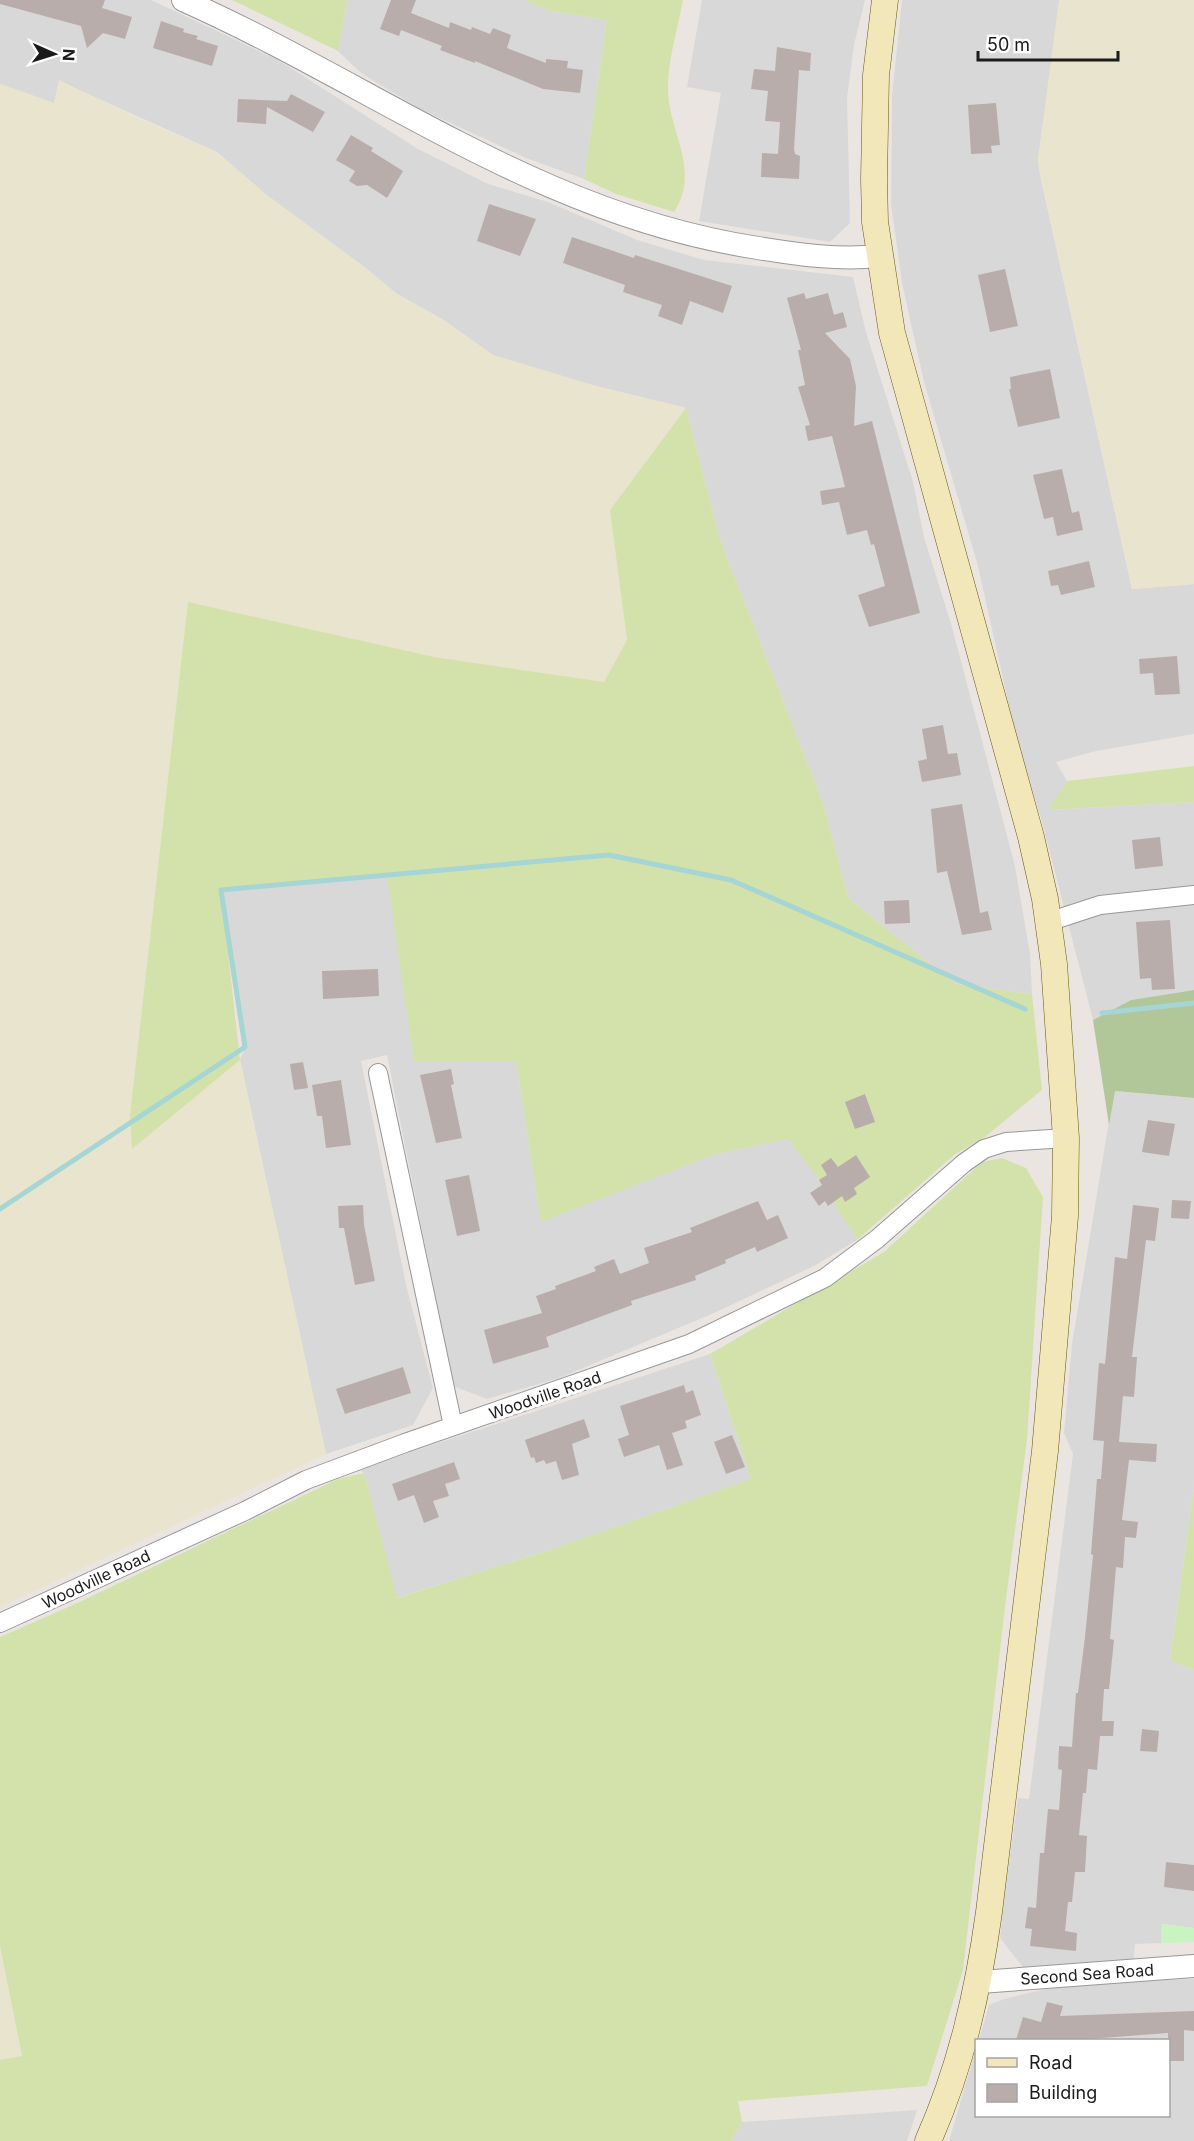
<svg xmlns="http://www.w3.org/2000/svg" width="1194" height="2141" font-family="Inter,sans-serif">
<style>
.residential{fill:#d9d8d8}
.farmland{fill:#e9e4cd}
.grass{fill:#d3e2aa}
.forest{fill:#b2c799}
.park{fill:#c9f3c0}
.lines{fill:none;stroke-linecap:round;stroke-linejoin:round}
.stream{stroke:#a5d5d4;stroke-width:5}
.building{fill:#b8adab}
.minor-casing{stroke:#989898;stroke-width:20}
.tertiary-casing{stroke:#989898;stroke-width:24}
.secondary-casing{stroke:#65590e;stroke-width:27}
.minor{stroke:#fff;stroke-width:18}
.tertiary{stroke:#fff;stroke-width:22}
.secondary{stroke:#f2e7b8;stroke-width:26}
.labels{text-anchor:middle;stroke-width:6;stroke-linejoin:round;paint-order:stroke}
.street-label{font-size:16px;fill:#1b1b1b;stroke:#fff}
</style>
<rect width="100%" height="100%" fill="#ebe5e1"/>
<path class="residential" d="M0 0H151L278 60 418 149 488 184 548 202 637 240 704 260 853 277 866 332 913 482 924 537 952 627 1015 866 1030 954 1032 994 955 984 848 898 824 806 720 540 686 408 592 385 493 355 442 319 397 294 367 269 268 196 217 152 59 81 54 103 0 84Z
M347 0H526L550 11 607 20 584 179 526 158 420 109 361 73 338 51Z
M702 0H865L854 45 847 98 850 223 830 242 699 221 721 93 687 87Z
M902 0H1061L1038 159 1040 175 1132 589 1194 584V734L1096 751 1056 762 1067 781 1049 810 1194 802V990L1131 1000 1093 1020 1041 818 1019 751 978 566 924 382 902 283 891 204 892 96Z
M388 875 414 1061H516L541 1221 715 1154 788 1139 817 1176 857 1240 814 1266 714 1313 559 1378 487 1399 453 1386 387 1055 361 1061 406 1285 433 1388 413 1425 326 1454 240 1060 245 1047 221 890Z
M1114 1091 1194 1098V1486L1170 1660 1194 1670V1928L1162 1924 1161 1943 1135 1944 1133 1964 1023 1967 1000 1938 1004 1900 1018 1798 1029 1799 1073 1454 1064 1433 1072 1344Z
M710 1354 751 1479 550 1550 396 1598 364 1473 359 1469Z
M1194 1979V2141H949L976 2049V2116H1168V2040H979L989 2005 1004 1999 1041 1990 1093 1982Z
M917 2110 907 2141H731L742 2122Z"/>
<path class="farmland" d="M1059 0H1194V584L1132 589 1040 175 1038 159Z
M59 80 139 119 217 152 268 196 367 269 397 294 442 319 493 355 592 385 686 408 610 510 627 640 604 682 434 657 188 603 130 1115 132 1148 240 1060 326 1454 0 1607V84L54 103Z
M0 1946 22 2057 0 2060Z"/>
<path class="grass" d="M232 0H347L338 51Z
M526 0H683C678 28 668 59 668 87 667 130 702 169 674 212L616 194 584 179 607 20 550 11Z
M686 408 720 540 824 806 848 898 955 984 1032 994 1042 1090 985 1137 954 1155 857 1240 817 1177 788 1139 715 1154 541 1222 516 1061 414 1062 387 875 221 890 240 1060 132 1149 130 1115 188 602 434 657 604 682 627 640 610 510Z
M1194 766V802L1048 810 1067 781Z
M1002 1158 1026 1168 1043 1197 1027 1439 1005 1607 963 1970 927 2086 738 2101 742 2122 731 2141H0V2060L22 2056 0 1946V1637L73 1605 338 1479 364 1473 397 1598 550 1550 751 1479 710 1354 884 1252 982 1162Z
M1194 1486V1670L1170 1660Z"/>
<path class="forest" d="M1194 990V1098L1115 1091 1109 1125 1093 1020 1131 1000Z"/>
<path class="park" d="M1162 1924 1194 1928V1942L1161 1943Z"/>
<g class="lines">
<path class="stream" d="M1102 1013 1194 1003
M0 1209 245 1047 221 890 609 855 731 880 1025 1009"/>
</g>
<path class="building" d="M0 0H105L102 8 132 17 125 39 103 33 87 48 81 26 0 4Z
M391 0H416L411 13 449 28 450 22 471 30 472 27 490 34 493 28 511 35 507 48 546 63V59L568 61 567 68 583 70 580 93 543 89 475 61V63L440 50 442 46 401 30 399 36 380 29Z
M161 21 184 29 183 32 198 36 196 39 218 46 212 66 153 48Z
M777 47 811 53 810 71 799 70 794 149 795 154 800 156 799 179 761 177 762 153 778 154 780 122 765 121 768 91 751 89 754 69 775 71Z
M291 94 325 112 313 132 267 107 266 124 237 122 238 99 287 101Z
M996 103 1000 145 991 146 992 153 971 154 968 105Z
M351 135 373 148 371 151 403 171 387 198 367 185 357 186 349 181 355 171 336 160Z
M489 204 536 219 520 256 477 241Z
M572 237 634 258 635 255 732 286 723 313 690 301 682 325 658 316 662 305 623 292 625 285 563 263Z
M1005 269 1018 326 990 332 978 275Z
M804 293 806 299 828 293 834 315 843 312 847 327 825 333 850 359 856 386 854 426 872 421 920 613 869 627 858 595 885 586 874 544 871 545 867 530 847 535 839 502 822 505 820 491 845 487 832 436 808 441 805 426 810 425 798 387 805 385 798 350H801L787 298Z
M1050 369 1060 418 1018 427 1009 389H1011L1010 377Z
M1062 469 1072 513 1079 511 1083 530 1057 536 1053 517 1044 519 1033 475Z
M1089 561 1095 587 1061 595 1058 585 1051 586 1048 571Z
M1177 656 1180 694 1155 695 1153 673 1140 674 1139 659Z
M943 725 948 754 957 753 961 775 922 782 918 761 927 759 922 729Z
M962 804 980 913 988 911 992 930 962 935 947 871 937 873 931 809Z
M1160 837 1163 866 1135 869 1132 840Z
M909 900 910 923 885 924 884 901Z
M1170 920 1175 989 1152 990 1151 978 1140 979 1136 922Z
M378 969 379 996 323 999 322 971Z
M303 1062 308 1088 294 1090 290 1064Z
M451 1069 454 1084 451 1085 462 1138 436 1143 420 1075Z
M341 1080 351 1145 326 1148 322 1116H317L312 1085Z
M865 1094 875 1122 855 1129 845 1102Z
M1148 1120 1175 1124 1169 1156 1142 1152Z
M856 1155 870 1177 854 1188 857 1194 845 1202 842 1196 828 1206 825 1201 819 1206 810 1193 822 1185 819 1180 827 1175 821 1165 831 1158 838 1167Z
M469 1175 480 1231 457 1236 445 1180Z
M1172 1200 1191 1201 1189 1219 1171 1218Z
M758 1201 767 1220 778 1215 788 1238 757 1252 755 1247 725 1260 726 1263 695 1276 696 1280 631 1301 632 1305 546 1337 549 1347 493 1364 484 1330 542 1313 536 1296 556 1289 555 1286 596 1271 594 1267 614 1259 620 1274 649 1263 644 1248 692 1232 690 1228Z
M363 1205 364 1225 375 1281 355 1285 344 1228H339L338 1206Z
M1133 1205 1159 1208 1155 1241 1146 1240 1132 1357H1137L1134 1397 1123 1396 1119 1442 1157 1444 1156 1462 1129 1460 1122 1520 1138 1522 1136 1538 1125 1537 1123 1568 1116 1567 1110 1639 1114 1640 1109 1689H1104L1102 1721H1114L1113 1736H1100L1097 1770 1088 1769 1086 1793H1083L1079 1835 1087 1836 1085 1872H1075L1072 1902H1068L1065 1931 1077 1933 1076 1951 1030 1946 1032 1929 1025 1928 1028 1907 1036 1908 1040 1853H1044L1048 1809 1059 1810 1062 1770 1058 1769 1059 1746 1072 1747 1076 1693H1078L1085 1637 1093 1555 1091 1554 1097 1479H1101L1104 1441 1093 1440 1099 1363 1105 1364 1115 1257 1127 1259Z
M403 1367 411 1393 345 1414 336 1389Z
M684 1385 686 1393 693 1390 701 1415 685 1421 687 1428 672 1433 683 1465 667 1470 659 1445 624 1457 618 1439 629 1435 620 1406Z
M584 1419 590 1437 572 1444 579 1475 562 1480 556 1461 546 1464 544 1460 536 1463 534 1457 531 1458 525 1440Z
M732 1435 745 1467 726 1474 714 1442Z
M454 1462 460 1479 445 1484 449 1496 433 1501 439 1517 424 1523 414 1495 398 1501 392 1484Z
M1142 1729 1159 1731 1157 1752 1140 1751Z
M1166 1862 1194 1865V1891L1164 1887Z
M1047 2002 1063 2006 1060 2016 1194 2011V2031L1184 2030V2061H1168V2033L1075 2040H1016L1023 2017 1041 2022Z"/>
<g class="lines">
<g class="minor-casing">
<path id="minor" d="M1048 922 1100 905 1194 895
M378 1073 453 1426
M0 1623 245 1511 306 1480 405 1443 689 1344 825 1278 877 1239 964 1163 984 1149 1006 1142 1066 1138"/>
</g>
<g class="tertiary-casing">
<path id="tertiary" d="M183 0C378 87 540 215 758 248 800 255 838 260 880 256
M980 1982 1194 1966"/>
</g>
<g class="secondary-casing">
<path id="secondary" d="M885 0 876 75 874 179 875 222 892 333 1031 837 1045 899 1054 964 1066 1138 1065 1216 1045 1451 989 1912C978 1992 961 2067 928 2141"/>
</g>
<use href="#minor" class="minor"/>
<use href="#tertiary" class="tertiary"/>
<use href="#secondary" class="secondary"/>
</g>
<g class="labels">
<g class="street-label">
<text transform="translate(545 1395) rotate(-19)" y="6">Woodville Road</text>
<text transform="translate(96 1579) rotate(-25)" y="6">Woodville Road</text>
<text transform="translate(1087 1974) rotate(-4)" y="6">Second Sea Road</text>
</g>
</g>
<rect x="975" y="2039" width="195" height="78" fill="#ffffff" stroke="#a4a4a4" stroke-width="1.5"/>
<rect x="987" y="2058" width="30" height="9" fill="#f2e7b8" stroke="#a4a4a4" stroke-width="1.5"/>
<text x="1029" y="2069" font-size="18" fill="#1b1b1b">Road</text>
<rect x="987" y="2084" width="30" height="18" fill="#b8adab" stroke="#a4a4a4" stroke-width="1.5"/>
<text x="1029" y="2099" font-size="18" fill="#1b1b1b">Building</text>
<g transform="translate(54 54) rotate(93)" stroke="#ffffff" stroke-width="4.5" paint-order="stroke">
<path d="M0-4.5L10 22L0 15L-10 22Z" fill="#1b1b1b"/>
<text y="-9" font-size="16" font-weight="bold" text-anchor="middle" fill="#1b1b1b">N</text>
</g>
<path d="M978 51v9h140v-9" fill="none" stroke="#1b1b1b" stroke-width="3"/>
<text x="987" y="51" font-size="18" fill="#1b1b1b" stroke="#ffffff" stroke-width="4.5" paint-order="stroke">50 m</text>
</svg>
